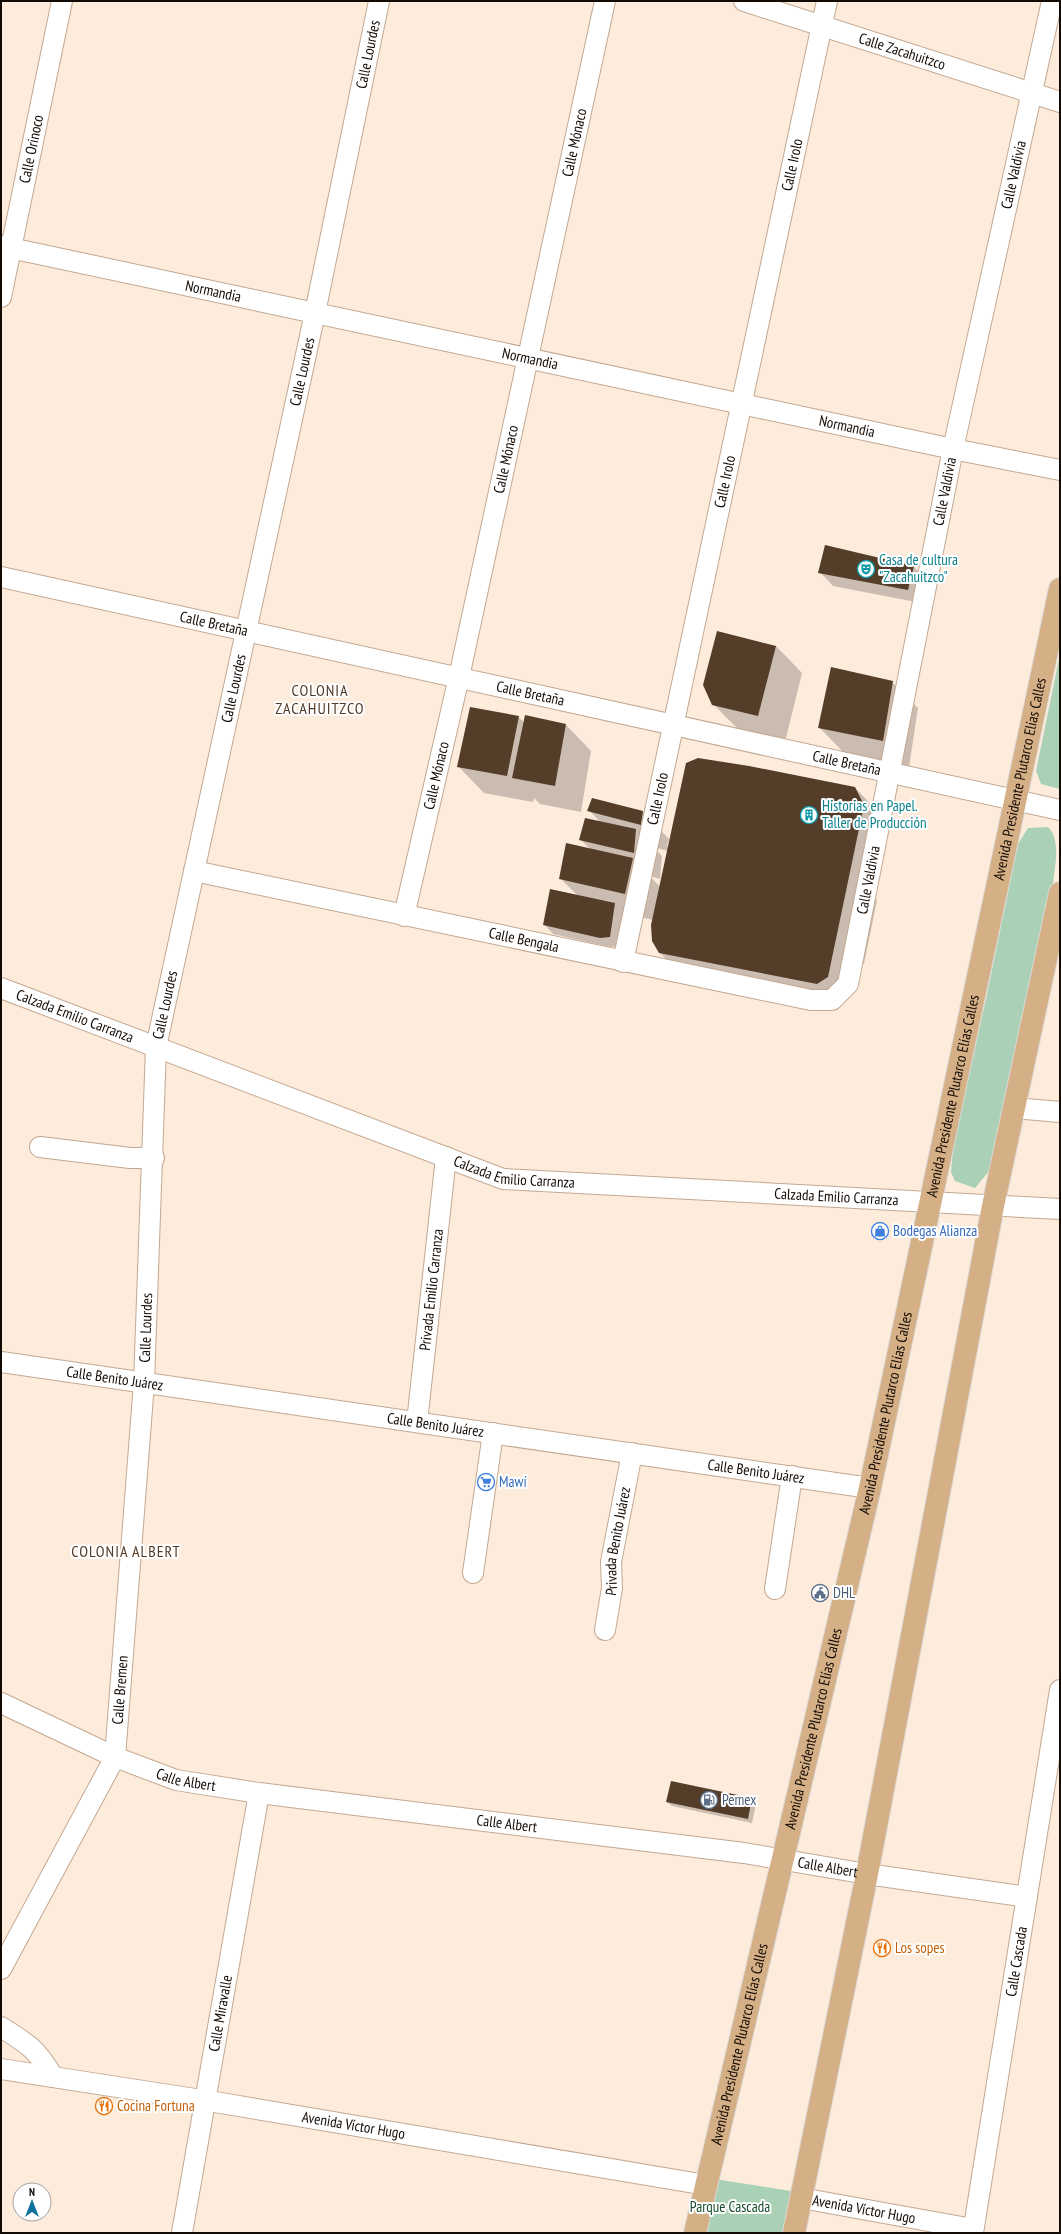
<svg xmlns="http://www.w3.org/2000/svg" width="1061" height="2234" font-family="'PT Sans Narrow',sans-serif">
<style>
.green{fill:#aad1b5}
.shadow{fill:#0003;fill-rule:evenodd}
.building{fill:#543d29}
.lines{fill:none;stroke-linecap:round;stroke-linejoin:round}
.minor-casing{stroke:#c4a891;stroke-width:22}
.major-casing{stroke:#d9d8d7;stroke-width:24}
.minor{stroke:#fff;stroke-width:20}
.major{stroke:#d5af85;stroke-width:22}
.labels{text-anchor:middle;stroke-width:4;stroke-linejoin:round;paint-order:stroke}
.street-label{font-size:15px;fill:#130a04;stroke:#fff}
.culture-label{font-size:15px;fill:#0d838f;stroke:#fff;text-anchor:start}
.shop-label{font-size:15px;fill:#366cbe;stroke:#fff;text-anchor:start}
.service-label{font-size:15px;fill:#4e5e75;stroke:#fff;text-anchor:start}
.food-label{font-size:15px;fill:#c56008;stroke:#fff;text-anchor:start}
.park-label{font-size:15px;fill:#164c2c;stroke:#fff}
.neighbourhood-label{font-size:16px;letter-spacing:1px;fill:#523a27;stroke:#fff}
</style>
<rect width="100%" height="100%" fill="#fdebdc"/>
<path class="green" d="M1060 654V789L1041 784 1036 771Z
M1048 827C1061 839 1055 866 1053 883L990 1170 975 1188 955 1181 951 1172 953 1147 986 999 1018 844 1028 828Z
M708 2178 791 2191 782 2233H695Z"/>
<path class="shadow" d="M914 567 928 581 921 603 833 586 820 572Z
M718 633 776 646 802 673 785 742 740 731 713 704Z
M892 682 918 708 909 767 845 754 819 727Z
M518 717 525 723 565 724 591 751 581 812 540 804 534 798 533 802 484 793 458 766Z
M855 788 869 802 878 819 864 888 877 900 864 964 844 959 837 986 827 993 766 981 686 979 659 952 653 920 623 913 619 946 610 947 553 934 544 924 578 896 560 878 590 849 580 839 601 823 589 810 643 812 669 839 667 847H669ZM653 847 668 851 660 887 650 876 660 879 662 856Z
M751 1799 756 1804 752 1823 672 1806 667 1802Z"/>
<path class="building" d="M825 545 914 566 908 590 818 573Z
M717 631 776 646 758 716 712 705 703 685Z
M831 667 893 681 883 741 818 728Z
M470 707 519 716 507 776 457 767Z
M525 715 566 724 555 786 512 778Z
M698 758 749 766 855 787 864 805 828 977 817 984 659 953 652 941 651 925 686 763Z
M592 798 643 811 641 825 587 811Z
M585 818 636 829 634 853 579 840Z
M566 843 633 858 625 894 559 879Z
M550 889 615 903 610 937 600 938 543 925Z
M671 1781 752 1798 748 1819 666 1802Z"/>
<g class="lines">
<g class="minor-casing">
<g id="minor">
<path id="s1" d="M744 1 1060 102"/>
<path id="s2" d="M1 246 953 449 1060 470"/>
<path id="s3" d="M1 297 62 1"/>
<path id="s4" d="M1 577 1060 810"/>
<path id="s5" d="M194 871 811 1000H832L848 984 953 449 1052 1"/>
<path id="s6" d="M404 916 459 677 605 1"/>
<path id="s7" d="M623 962 827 1"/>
<path id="s8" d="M1 988 503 1179 1060 1209"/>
<path d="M1015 1108 1060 1112"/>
<path d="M40 1147 130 1158H154"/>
<path id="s9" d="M1 1362 870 1488"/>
<path id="s10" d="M417 1422 446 1157"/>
<path d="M473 1573 493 1433"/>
<path d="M775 1589 792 1476"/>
<path id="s11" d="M605 1630 612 1588 611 1562 632 1453"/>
<path id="s12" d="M1 1703 115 1757 176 1780 259 1793 744 1853 867 1874 1027 1897"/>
<path id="s13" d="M1 1969 115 1757 144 1383 156 1047 315 313 379 1"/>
<path d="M1 2027C28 2044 37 2049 53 2077"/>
<path id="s14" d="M1 2069 221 2103 706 2185"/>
<path id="s15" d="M801 2198 973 2229"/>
<path id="s16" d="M182 2233 259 1793"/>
<path id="s17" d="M973 2233 1060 1690"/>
</g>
</g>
<g class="major-casing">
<g id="major">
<path id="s18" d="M695 2233 870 1488 1060 589"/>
<path d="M794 2233 867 1874 993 1206 1060 893"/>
</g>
</g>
<use href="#minor" class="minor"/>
<use href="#major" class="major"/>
</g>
<defs>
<g id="theatre-ring" transform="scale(0.9)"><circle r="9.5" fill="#fff" stroke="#0f9aa8" stroke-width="1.5"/><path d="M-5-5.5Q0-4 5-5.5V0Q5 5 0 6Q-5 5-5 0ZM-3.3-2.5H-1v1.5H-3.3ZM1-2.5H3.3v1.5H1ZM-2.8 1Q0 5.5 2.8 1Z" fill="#0f9aa8"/></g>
<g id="building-ring" transform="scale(0.9)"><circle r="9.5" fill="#fff" stroke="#0f9aa8" stroke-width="1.5"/><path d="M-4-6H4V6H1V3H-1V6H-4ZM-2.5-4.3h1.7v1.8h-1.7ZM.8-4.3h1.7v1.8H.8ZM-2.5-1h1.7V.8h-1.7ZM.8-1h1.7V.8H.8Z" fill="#0f9aa8"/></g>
<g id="shop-ring" transform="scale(0.9)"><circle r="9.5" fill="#fff" stroke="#3f7fe0" stroke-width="1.5"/><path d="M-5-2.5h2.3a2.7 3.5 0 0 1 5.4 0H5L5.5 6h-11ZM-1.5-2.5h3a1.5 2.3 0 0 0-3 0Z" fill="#3f7fe0"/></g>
<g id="supermarket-ring" transform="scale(0.9)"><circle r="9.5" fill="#fff" stroke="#3f7fe0" stroke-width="1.5"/><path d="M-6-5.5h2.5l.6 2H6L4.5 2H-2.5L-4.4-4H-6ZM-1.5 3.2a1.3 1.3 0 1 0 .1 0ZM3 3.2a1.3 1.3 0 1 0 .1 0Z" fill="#3f7fe0"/></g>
<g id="civic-ring" transform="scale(0.9)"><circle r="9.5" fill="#fff" stroke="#5c6f8a" stroke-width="1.5"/><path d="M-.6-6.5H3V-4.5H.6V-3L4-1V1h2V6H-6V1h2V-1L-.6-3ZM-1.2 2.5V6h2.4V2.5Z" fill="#5c6f8a"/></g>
<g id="fuel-ring" transform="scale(0.9)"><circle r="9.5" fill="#fff" stroke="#5c6f8a" stroke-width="1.5"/><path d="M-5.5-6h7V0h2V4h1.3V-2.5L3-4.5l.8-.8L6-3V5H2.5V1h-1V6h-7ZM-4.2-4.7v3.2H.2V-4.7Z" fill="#5c6f8a"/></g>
<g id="restaurant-ring" transform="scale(0.9)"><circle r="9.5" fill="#fff" stroke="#e8710a" stroke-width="1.5"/><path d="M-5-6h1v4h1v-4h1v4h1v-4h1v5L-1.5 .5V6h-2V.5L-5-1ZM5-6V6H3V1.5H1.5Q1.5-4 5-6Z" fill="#e8710a"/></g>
</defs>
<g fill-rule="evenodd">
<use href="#theatre-ring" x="866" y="569"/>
<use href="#building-ring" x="809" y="815"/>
<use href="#shop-ring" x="880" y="1231"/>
<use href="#supermarket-ring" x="486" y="1482"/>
<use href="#civic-ring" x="820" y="1593"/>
<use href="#fuel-ring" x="709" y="1800"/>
<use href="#restaurant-ring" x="882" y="1948"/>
<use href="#restaurant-ring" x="104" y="2106"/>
</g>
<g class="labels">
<g class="street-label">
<text dy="5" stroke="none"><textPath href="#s1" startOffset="166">Calle Zacahuitzco</textPath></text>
<text dy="5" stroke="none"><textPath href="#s13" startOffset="1967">Calle Lourdes</textPath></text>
<text dy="5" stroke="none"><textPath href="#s6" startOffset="792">Calle Mónaco</textPath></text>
<text dy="5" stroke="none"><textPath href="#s3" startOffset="151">Calle Orinoco</textPath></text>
<text dy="5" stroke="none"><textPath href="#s7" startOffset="815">Calle Irolo</textPath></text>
<text dy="5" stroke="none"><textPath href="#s5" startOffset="1500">Calle Valdivia</textPath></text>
<text dy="5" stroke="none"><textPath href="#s2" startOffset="217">Normandia</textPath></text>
<text dy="5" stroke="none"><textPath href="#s2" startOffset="541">Normandia</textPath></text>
<text dy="5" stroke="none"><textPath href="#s13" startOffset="1643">Calle Lourdes</textPath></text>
<text dy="5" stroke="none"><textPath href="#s2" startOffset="865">Normandia</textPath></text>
<text dy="5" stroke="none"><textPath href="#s6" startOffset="468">Calle Mónaco</textPath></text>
<text dy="5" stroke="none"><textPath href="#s7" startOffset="491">Calle Irolo</textPath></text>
<text dy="5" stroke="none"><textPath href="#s5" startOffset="1176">Calle Valdivia</textPath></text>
<text dy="5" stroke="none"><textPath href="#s4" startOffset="218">Calle Bretaña</textPath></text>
<text dy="5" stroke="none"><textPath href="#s13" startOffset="1319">Calle Lourdes</textPath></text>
<text dy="5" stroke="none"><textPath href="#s4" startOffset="542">Calle Bretaña</textPath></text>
<text dy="5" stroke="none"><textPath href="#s4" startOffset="866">Calle Bretaña</textPath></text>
<text dy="5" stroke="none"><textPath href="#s6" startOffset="144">Calle Mónaco</textPath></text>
<text dy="5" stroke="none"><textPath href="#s18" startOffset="1490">Avenida Presidente Plutarco Elías Calles</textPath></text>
<text dy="5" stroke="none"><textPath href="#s7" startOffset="167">Calle Irolo</textPath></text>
<text dy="5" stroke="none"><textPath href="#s5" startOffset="780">Calle Valdivia</textPath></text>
<text dy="5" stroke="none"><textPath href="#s5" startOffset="337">Calle Bengala</textPath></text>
<text dy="5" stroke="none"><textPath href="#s13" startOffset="995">Calle Lourdes</textPath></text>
<text dy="5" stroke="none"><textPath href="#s8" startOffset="79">Calzada Emilio Carranza</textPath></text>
<text dy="5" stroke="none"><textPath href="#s18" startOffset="1166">Avenida Presidente Plutarco Elías Calles</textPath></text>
<text dy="5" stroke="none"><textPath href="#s8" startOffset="547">Calzada Emilio Carranza</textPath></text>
<text dy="5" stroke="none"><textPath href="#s8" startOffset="871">Calzada Emilio Carranza</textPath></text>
<text dy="5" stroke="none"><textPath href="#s10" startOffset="133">Privada Emilio Carranza</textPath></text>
<text dy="5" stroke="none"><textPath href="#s13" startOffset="671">Calle Lourdes</textPath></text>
<text dy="5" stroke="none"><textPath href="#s9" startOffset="115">Calle Benito Juárez</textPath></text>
<text dy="5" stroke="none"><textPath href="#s18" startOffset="842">Avenida Presidente Plutarco Elías Calles</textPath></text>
<text dy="5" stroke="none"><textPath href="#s9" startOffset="439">Calle Benito Juárez</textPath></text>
<text dy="5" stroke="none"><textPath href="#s9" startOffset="763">Calle Benito Juárez</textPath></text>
<text dy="5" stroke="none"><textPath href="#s11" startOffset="90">Privada Benito Juárez</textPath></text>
<text dy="5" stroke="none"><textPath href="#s13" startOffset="308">Calle Bremen</textPath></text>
<text dy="5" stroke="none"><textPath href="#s18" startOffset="518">Avenida Presidente Plutarco Elías Calles</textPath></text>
<text dy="5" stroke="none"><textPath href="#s12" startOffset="201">Calle Albert</textPath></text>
<text dy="5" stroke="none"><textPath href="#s12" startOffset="525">Calle Albert</textPath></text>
<text dy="5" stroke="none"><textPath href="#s12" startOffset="849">Calle Albert</textPath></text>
<text dy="5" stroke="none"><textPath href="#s17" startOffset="275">Calle Cascada</textPath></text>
<text dy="5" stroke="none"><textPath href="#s16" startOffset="223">Calle Miravalle</textPath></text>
<text dy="5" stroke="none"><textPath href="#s18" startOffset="194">Avenida Presidente Plutarco Elías Calles</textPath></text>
<text dy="5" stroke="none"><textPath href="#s14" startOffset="357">Avenida Víctor Hugo</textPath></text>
<text dy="5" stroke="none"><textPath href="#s15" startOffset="64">Avenida Víctor Hugo</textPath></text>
</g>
<g class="culture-label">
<text x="879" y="565">Casa de cultura<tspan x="879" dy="17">"Zacahuitzco"</tspan></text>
<text x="822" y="811">Historias en Papel.<tspan x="822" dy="17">Taller de Producción</tspan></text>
</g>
<g class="shop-label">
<text x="893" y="1236">Bodegas Alianza</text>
<text x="499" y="1487">Mawí</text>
</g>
<g class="service-label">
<text x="833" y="1598">DHL</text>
<text x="722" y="1805">Pemex</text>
</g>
<g class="food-label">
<text x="895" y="1953">Los sopes</text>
<text x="117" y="2111">Cocina Fortuna</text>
</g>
<g class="park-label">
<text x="730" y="2212">Parque Cascada</text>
</g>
<g class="neighbourhood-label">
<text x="320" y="696">COLONIA<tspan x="320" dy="18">ZACAHUITZCO</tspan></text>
<text x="126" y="1557">COLONIA ALBERT</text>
</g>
</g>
<rect width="1061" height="2234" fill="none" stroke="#130a04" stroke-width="4"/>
<g transform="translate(32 2202)"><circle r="19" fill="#ffffff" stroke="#a19d9b"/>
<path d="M0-3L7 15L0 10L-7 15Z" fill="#10719f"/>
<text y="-6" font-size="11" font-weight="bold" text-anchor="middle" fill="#130a04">N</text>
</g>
</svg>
